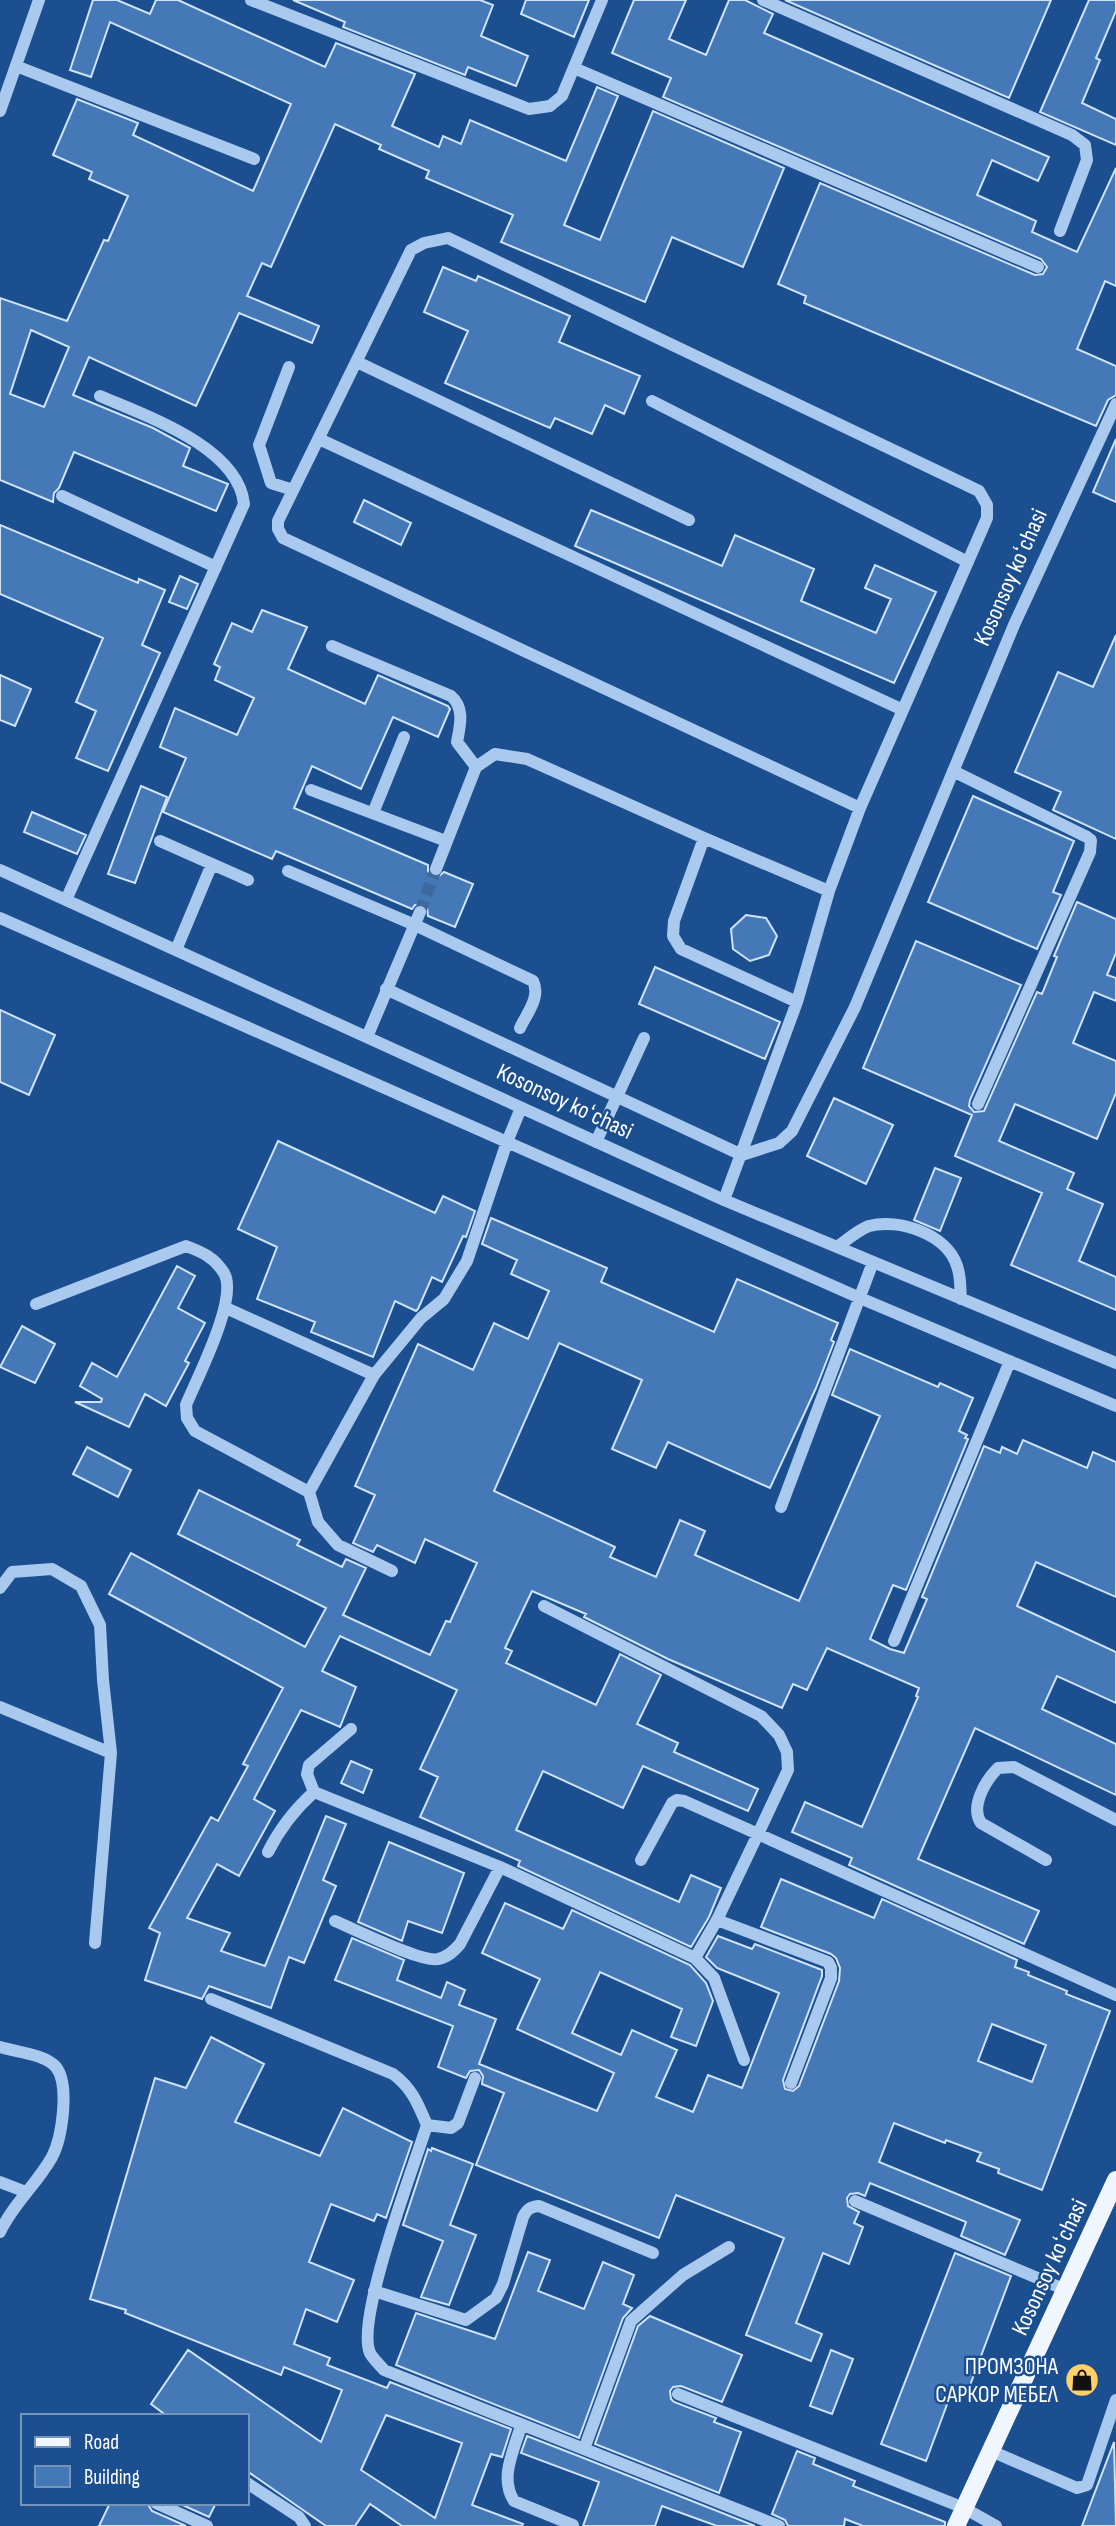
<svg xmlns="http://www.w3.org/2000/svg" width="1116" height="2526" font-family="'Sofia Sans Condensed',sans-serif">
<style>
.building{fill:#4478b7;stroke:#cfe3fa;stroke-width:2;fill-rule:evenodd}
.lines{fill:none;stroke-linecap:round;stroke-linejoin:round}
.minor-tunnel{stroke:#3d69a0;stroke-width:12;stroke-dasharray:12 6;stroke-linecap:butt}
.minor{stroke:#a9c9ee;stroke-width:12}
.major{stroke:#f0f6ff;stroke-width:18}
.labels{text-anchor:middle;stroke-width:5;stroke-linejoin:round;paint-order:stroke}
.street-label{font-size:24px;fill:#fff;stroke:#1b4f8f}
.poi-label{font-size:24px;fill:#fff;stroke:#1b4f8f;text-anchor:end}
</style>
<rect width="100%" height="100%" fill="#1b4f8f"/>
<path class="building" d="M93 0H117L150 14 156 0H178L325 67 336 43 415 74 392 126 439 147 443 136 461 144 470 120 566 161 597 87 618 96 564 225 600 240 653 111 784 168 743 267 672 237 645 302 501 242 513 215 426 178 429 171 379 149 381 145 335 124 271 267 262 263 247 296 319 326 312 343 239 313 196 406 89 357 73 395 153 428 190 448 183 466 228 484 216 511 74 452 59 488 54 493 53 502 0 480V298L67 321 104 240 108 241 128 196 89 179 92 172 53 155 77 99 138 123 133 135 253 191 291 104 110 22 91 77 70 70ZM31 330 69 347 44 407 10 394Z
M293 0H480L493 5 481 36 528 56 516 86 468 67 465 75 343 27 345 22Z
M526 0H589L574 37 521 14Z
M634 0H686L669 39 706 55 729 0H745L773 14 764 33 1049 157 1038 181 992 160 977 195 1036 221 1032 232 1077 252 1116 168V286L1105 281 1077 349 1116 366V395L1108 400 1096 426 804 303 806 296 778 284 820 183 1035 275 1043 274 1047 267 1041 259 663 97 671 78 612 53Z
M785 0H1051L1009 98Z
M1089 0H1116V11L1096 58 1100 60 1082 103 1116 119V145L1040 112Z
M443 267 476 281 478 276 570 316 559 342 640 376 624 414 605 405 592 434 555 418 550 428 445 383 468 331 424 312Z
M1116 439V502L1093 492Z
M364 500 411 523 401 545 354 522Z
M591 510 722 566 735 535 814 569 801 601 876 633 891 599 865 588 875 565 936 592 894 683 575 546Z
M0 525 138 583 139 579 165 590 142 645 160 653 108 771 76 758 96 711 76 702 103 638 0 594Z
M180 576 198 584 187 609 169 602Z
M262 610 307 627 288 669 365 704 378 675 448 706 450 709 438 737 393 717 361 789 312 766 294 808 428 865V871L432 877H438L444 872 473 884 455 927 428 916 427 907 423 904 415 905 412 909 276 851 272 859 163 812 186 758 160 747 175 708 237 735 254 698 215 680 220 667 214 664 232 623 252 632Z
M1116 635V839L1053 810 1061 792 1015 772 1058 672 1093 687Z
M0 675 31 689 15 726 0 720Z
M141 786 167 797 135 883 108 874Z
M973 796 1074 841 1053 892 1061 895 1037 949 928 902Z
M32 812 86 835 77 854 24 832Z
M1077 902 1116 919V953L1107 975 1116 978V1001L1094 992 1073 1043 1116 1061V1093L1097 1139 1015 1104 999 1141 1074 1173 1067 1189 1103 1204 1079 1261 1116 1277V1310L1011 1265 1042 1193 955 1156 972 1115 863 1068 916 941 1021 985 970 1100 969 1106 974 1112 984 1111 1037 992 1042 994 1057 957 1054 956Z
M746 915 766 918 777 936 769 955 750 961 733 949 731 929Z
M655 967 780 1022 765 1059 639 1004Z
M0 1010 55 1035 29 1095 0 1082Z
M834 1098 893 1125 866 1184 807 1156Z
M278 1141 435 1213 443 1196 475 1211 466 1237 463 1236 442 1282 432 1277 418 1309 416 1311 395 1301 373 1357 311 1332 315 1322 257 1299 277 1247 238 1229Z
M935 1168 961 1178 940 1231 914 1220Z
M491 1218 607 1268 601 1282 714 1332 737 1279 838 1323 831 1340 834 1342 816 1388 770 1488 668 1442 656 1468 612 1449 642 1380 559 1343 494 1491 615 1547 610 1557 656 1577 680 1520 705 1531 695 1555 799 1601 880 1416 832 1395 850 1349 938 1387 940 1383 973 1398 959 1431 967 1435 965 1438 968 1439 906 1590 893 1585 870 1639 890 1649 904 1653 927 1599 922 1597 984 1446 1000 1453 1002 1447 1017 1454 1023 1440 1087 1468 1093 1452 1116 1462V1597L1036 1562 1017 1606 1116 1652V1703L1057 1676 1042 1709 1116 1744V1795L975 1728 918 1859 1039 1911 1024 1944 849 1865 852 1858 792 1832 805 1802 862 1827 918 1697 916 1696 919 1688 827 1648 807 1690 793 1684 782 1708 668 1659 584 1617 586 1614 532 1591 505 1648 512 1651 506 1663 596 1705 620 1654 661 1675 637 1724 678 1743 674 1752 758 1789 748 1811 643 1766 623 1808 543 1771 516 1830 679 1902 691 1875 721 1888 709 1917 691 1947 518 1866 520 1861 420 1817 438 1777 420 1769 457 1690 340 1636 322 1671 356 1687 340 1727 301 1710 254 1799 275 1811 239 1876 217 1864 187 1918 230 1933 221 1951 265 1966 326 1816 346 1824 323 1880 336 1886 304 1963 289 1957 271 2008 209 1986 202 1999 145 1980 160 1933 149 1928 211 1817 218 1821 248 1766 243 1764 283 1688 109 1594 131 1553 305 1647 326 1608 178 1534 199 1490 300 1540 297 1545 342 1567 346 1559 366 1568 343 1615 430 1655 446 1621 450 1622 477 1563 425 1539 415 1563 377 1545 373 1552 353 1543 375 1495 355 1486 418 1344 473 1370 494 1323 528 1339 549 1291 511 1274 517 1260 482 1244Z
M177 1266 195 1276 178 1308 205 1323 185 1361 189 1363 166 1406 145 1394 129 1427 75 1402H101L102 1399 80 1386 92 1363 117 1377Z
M22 1326 55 1344 35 1383 0 1367Z
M87 1447 131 1470 118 1497 73 1474Z
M351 1761 372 1770 363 1793 341 1783Z
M389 1842 464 1873 442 1933 408 1921 402 1941 358 1922Z
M781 1879 874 1918 882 1899 1017 1960 1015 1967 1029 1972 1028 1975 1067 1991 1066 1994 1110 2011 1042 2190 998 2173 999 2169 977 2161 981 2153 946 2140 945 2143 894 2123 879 2162 1020 2220 1005 2255 961 2236 966 2222 870 2183 865 2196 858 2193 850 2194 847 2198 848 2206 859 2212 854 2223 863 2227 849 2264 823 2253 796 2323 822 2334 811 2361 746 2335 784 2238 676 2195 659 2238 476 2165 504 2093 482 2084 483 2076 479 2070 470 2071 466 2078 438 2067 453 2026 335 1980 352 1938 404 1960 397 1980 441 1998 447 1982 465 1990 459 2005 496 2019 479 2064 597 2111 614 2073 517 2029 540 1979 482 1953 505 1903 563 1929 572 1910 690 1965 706 1983 713 2001 696 2046 671 2037 682 2009 600 1972 572 2033 621 2055 632 2030 677 2050 656 2097 693 2112 708 2075 742 2088 779 1993 717 1968 706 1957 718 1936 752 1949 755 1944 822 1970V1976L783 2080 785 2089 793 2091 799 2086 839 1981 840 1968 836 1958 831 1954 761 1927ZM992 2024 1046 2045 1032 2082 978 2061Z
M211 2037 264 2064 235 2122 320 2156 343 2108 412 2142 386 2218 377 2214 374 2221 331 2204 309 2262 354 2280 337 2322 306 2309 294 2344 330 2358 327 2365 387 2388 390 2382 511 2429 502 2457 491 2454 472 2505 523 2524 522 2526H402L370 2504 355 2526H326L247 2471V2416H167L151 2404 188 2350 321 2442 342 2390 284 2367 281 2375 125 2313 126 2310 90 2299 155 2078 186 2088ZM386 2415 462 2443 435 2518 361 2470Z
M432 2148 473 2164 450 2225 476 2235 449 2305 421 2297 443 2241 403 2225 428 2149 431 2151Z
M528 2252 550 2260 538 2291 584 2309 603 2262 634 2275 623 2304 632 2308 623 2318 579 2438 396 2365 416 2313 495 2339Z
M955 2253 1011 2276 966 2396 952 2391 926 2461 881 2444Z
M650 2316 742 2355 722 2402 681 2386 673 2387 670 2391 671 2399 674 2402 716 2418 714 2422 741 2432 719 2493 595 2444 638 2326Z
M831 2350 853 2359 832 2414 810 2406Z
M527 2436 581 2457 755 2526H717L662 2506 655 2526H583L599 2482 521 2453Z
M1114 2442 1116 2526H1082Z
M797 2451 815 2458 813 2464 855 2481 853 2486 945 2522V2526H863L845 2519 844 2526H788L785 2520 772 2514Z
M110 2503H147L152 2511 186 2526H99Z
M178 2503H216L209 2517Z"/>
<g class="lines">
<path class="minor-tunnel" d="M420 912 436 869"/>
<path class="minor" d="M251 0 529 109 550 106 562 96 602 0
M763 0 1072 135 1085 145 1087 160 1060 231
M16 66 254 159
M574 68 1038 267
M0 111 39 0
M357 362 689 520
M289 367 259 445 271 483 293 490
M652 401 968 562
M319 439 903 710
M62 496 216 567
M332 646 451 696C465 708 460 726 457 742L476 767
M953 771 1087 837 1091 840 1090 852 978 1104
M311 790 446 841
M373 813 404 737
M704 838 674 921 673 936 681 949 797 1002
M160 841 248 880
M436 869 476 767 495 754 527 759 704 838 829 891
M0 870 724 1200 1116 1363
M288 871 415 925 533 981C541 997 527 1013 520 1028
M66 900 244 504C238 447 146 416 100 396
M0 918 860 1298 1116 1406
M176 950 212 864
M386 989 742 1155 779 1143 792 1131 855 1007 1014 625 1116 404
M367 1037 420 912
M596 1142 644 1038
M724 1200 797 1002 829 891 860 808 987 518V505L979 491 448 238 424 243 411 250 278 521V529L283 538 860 808
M837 1247C847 1240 858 1230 869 1226 899 1218 947 1234 957 1266 961 1276 960 1289 961 1299
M36 1304 186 1246C202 1252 214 1257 224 1273 239 1298 197 1378 186 1405L187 1418 195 1431 309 1492 374 1375 421 1318 444 1299 467 1261 507 1142 521 1108
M226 1308 374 1375
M309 1492 318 1522 338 1545 392 1571
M781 1507 873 1262
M0 1588 12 1572 52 1569 81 1586 100 1625 103 1680 111 1753 95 1943
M544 1606 761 1716 779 1735 787 1752 788 1770 758 1834 684 1801 677 1800 672 1803 641 1860
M894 1641 1010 1361
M0 1707 111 1753
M351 1729 309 1765 307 1774 314 1792 500 1867 695 1958 717 1920 758 1834 1116 1995
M268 1852C280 1828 294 1810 314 1792
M1046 1860 981 1823C970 1807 985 1781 998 1768L1014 1767 1116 1820
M717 1920 828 1962 831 1968V1978L791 2083
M335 1921C354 1929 422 1963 438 1959 448 1957 454 1951 460 1944L500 1867
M695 1958 714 1978 744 2060
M211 1999 393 2074C412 2088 418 2104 427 2125 414 2166 355 2320 370 2353 373 2359 380 2365 384 2370L779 2526
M0 2047C16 2052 45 2054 56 2067 70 2085 62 2138 52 2157 37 2184 13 2204 0 2232
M427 2125 451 2128 458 2123 475 2078
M0 2182 26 2192
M855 2201 1066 2290
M374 2291 466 2320 496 2298 503 2284 523 2217C527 2209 530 2207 539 2206L653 2253
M678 2394 964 2508 996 2526
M521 2426C514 2450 499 2478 514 2501L573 2525
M584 2449 631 2321 683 2275 729 2247
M991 2451 1077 2488 1087 2485 1116 2400
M247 2483 299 2517 305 2526
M156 2503 207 2526"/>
<path class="major" d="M956 2526 1116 2180"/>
</g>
<defs>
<g id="shop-disc" transform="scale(1.75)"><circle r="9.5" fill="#ffd166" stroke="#1b4f8f"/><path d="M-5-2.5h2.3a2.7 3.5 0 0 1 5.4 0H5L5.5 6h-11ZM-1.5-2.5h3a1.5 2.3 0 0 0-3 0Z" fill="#111"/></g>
</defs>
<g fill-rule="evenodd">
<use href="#shop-disc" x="1082" y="2380"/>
</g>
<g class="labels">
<g class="street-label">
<text transform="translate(1010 577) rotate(-66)" y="8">Kosonsoy koʻchasi</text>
<text transform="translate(565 1101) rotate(25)" y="8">Kosonsoy koʻchasi</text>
<text transform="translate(1049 2267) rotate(-65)" y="8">Kosonsoy koʻchasi</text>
</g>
<g class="poi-label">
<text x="1058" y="2374">ПРОМЗОНА<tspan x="1058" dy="28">САРКОР МЕБЕЛ</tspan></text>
</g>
</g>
<rect x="21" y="2414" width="228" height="91" fill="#1b4f8f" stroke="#7695bc" stroke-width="2"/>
<rect x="35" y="2437" width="35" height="10" fill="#f0f6ff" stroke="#7695bc" stroke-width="2"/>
<text x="84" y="2449" font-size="21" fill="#ffffff">Road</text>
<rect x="35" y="2466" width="35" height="21" fill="#4478b7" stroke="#7695bc" stroke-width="2"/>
<text x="84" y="2484" font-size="21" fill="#ffffff">Building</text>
</svg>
